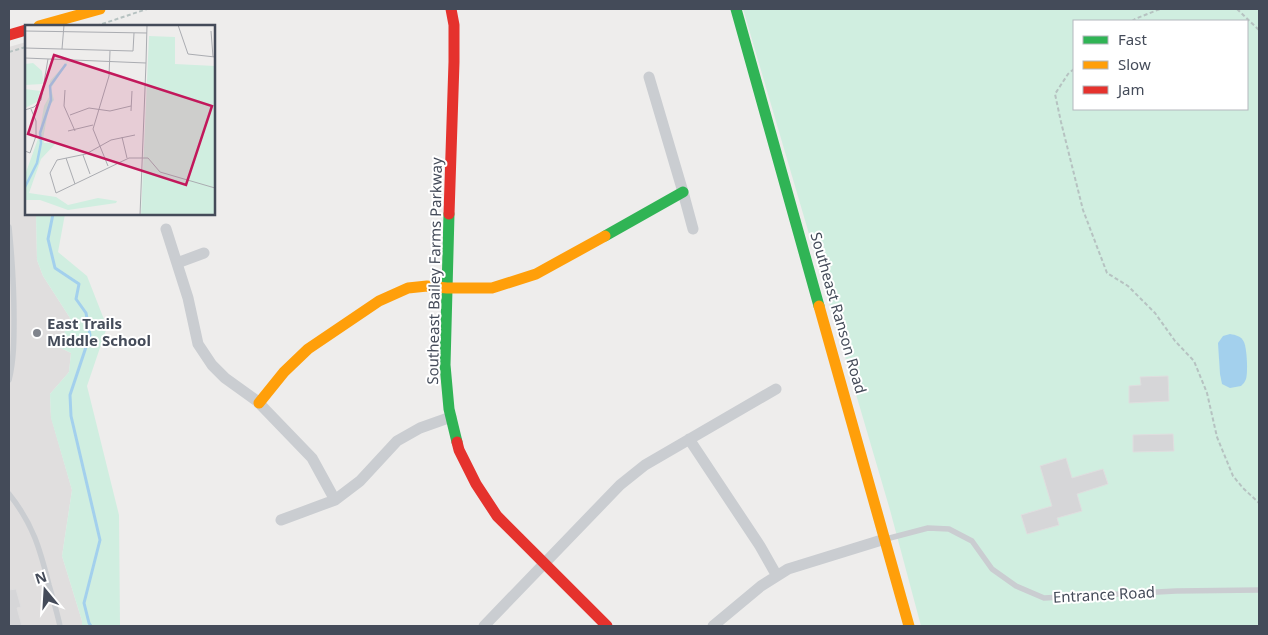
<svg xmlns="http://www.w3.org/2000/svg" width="1268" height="635" font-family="'Noto Sans',sans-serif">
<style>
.education{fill:#e0dede}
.green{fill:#d0eee0;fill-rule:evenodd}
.water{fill:#a3d0ed}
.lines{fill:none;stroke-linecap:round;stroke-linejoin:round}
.stream{stroke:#a3d0ed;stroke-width:3}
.building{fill:#d6d6d8;stroke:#dfdedf}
.path{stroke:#b6c2c1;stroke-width:2;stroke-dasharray:4 2.5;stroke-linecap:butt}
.lane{stroke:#cacdd1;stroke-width:5.5}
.street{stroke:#cacdd1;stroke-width:11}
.fast{stroke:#30b455;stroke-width:11}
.slow{stroke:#ff9f0a;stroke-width:11}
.jam{stroke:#e5322d;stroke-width:11}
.poi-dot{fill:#80848c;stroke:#fff;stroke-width:2}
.labels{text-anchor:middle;stroke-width:4;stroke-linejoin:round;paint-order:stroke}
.street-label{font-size:15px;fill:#444b59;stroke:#fff}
.poi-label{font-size:15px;font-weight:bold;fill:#444b59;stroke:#fff;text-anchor:start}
.inset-river{fill:none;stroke:#a3d0ed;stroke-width:2.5}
.inset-road{fill:none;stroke:#aaacb1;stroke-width:1}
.view{fill:#c2185b;fill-opacity:0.15;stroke:#c2185b;stroke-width:2.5}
.inset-edge{fill:none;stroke:#444b59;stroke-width:2.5}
</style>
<rect width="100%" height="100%" fill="#eeedec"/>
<path class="education" d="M26 42V214H36L37 260 43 276 70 318 59 347 71 353 69 372 50 394 51 417 72 490 62 556 82 621V626H9V47Z"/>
<path class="green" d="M743 9H1259V626H921L890 510ZM1074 21H1247V109H1074Z
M36 214H65L58 252 87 276 107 327 87 386 119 515 120 626H82V621L62 556 72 490 51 418 50 394 69 372 71 353 59 347 70 318 43 276 37 260Z"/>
<path class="water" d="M1230 334C1236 335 1241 336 1244 342 1247 349 1248 372 1246 379 1245 382 1243 384 1241 386L1230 388 1222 384 1220 374 1218 343 1223 336Z"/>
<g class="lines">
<path class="stream" d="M53 214 48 239 55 268 79 284 76 299 86 313 90 335 70 395 71 416 100 540 84 603 89 623 91 626"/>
</g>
<path class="building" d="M1168 376 1169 401 1129 403V386L1141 385 1140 377Z
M1173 434 1174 451 1133 452V435Z
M1066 458 1072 478 1103 469 1108 484 1077 494 1082 511 1057 518 1059 525 1027 534 1021 515 1052 506 1040 466Z
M16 589 21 607 17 608 22 626H9V590Z"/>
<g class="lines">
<path class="path" d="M1237 9 1259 30
M1132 21 1135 19 1160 9
M96 26 147 9
M9 52 26 47
M1074 69 1068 74 1055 94 1061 122 1083 210 1107 273 1128 286 1155 313 1175 341 1194 361 1207 393 1217 437 1233 476 1243 488 1259 503"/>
<path class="lane" d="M9 227C12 257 14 288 14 319 14 339 14 360 9 380
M9 494C33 524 40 549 49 585 53 599 57 612 60 626
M886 539 928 528 949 529 972 541 992 569 1016 586 1044 598 1176 591 1259 590"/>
<path class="street" d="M649 77 683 192 693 229
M166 229 188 298 198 344 212 365 225 378 257 401 312 458 335 500
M177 263 204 253
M689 439 760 546 777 576
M281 520 335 500 360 481 397 441 420 428 451 417
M484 626 620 485 645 465 776 389
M713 626 761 586 788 569 885 539"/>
<path class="fast" d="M736 9 819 306
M449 214 445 365 449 409 457 442
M605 236 683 192"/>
<path class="slow" d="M39 26 100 9
M819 306 909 626
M259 403 284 372 308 349 379 301 408 288 427 286 447 288H492L536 274 605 236"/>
<path class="jam" d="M9 35 26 30
M449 214 454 62V25L451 9
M457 442 459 450 476 484 497 516 607 626"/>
</g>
<circle class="poi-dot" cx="37" cy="333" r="5"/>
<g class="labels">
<g class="street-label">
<text transform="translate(435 271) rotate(-89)" y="5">Southeast Bailey Farms Parkway</text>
<text transform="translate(838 313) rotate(74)" y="5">Southeast Ranson Road</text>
<text transform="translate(1104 595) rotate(-3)" y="5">Entrance Road</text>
</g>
<g class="poi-label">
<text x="47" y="329">East Trails<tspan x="47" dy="17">Middle School</tspan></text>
</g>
</g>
<g transform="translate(25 25)">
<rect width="190" height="190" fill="#eeedec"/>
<path d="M124 11 150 12V39L190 41V190H116ZM44 35 26 63 29 75 24 81 18 114 19 118H31L16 134 4 168 31 172 43 180 73 173 92 176 91 178 43 185 15 175H0V150L14 111 19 81 24 72 25 56ZM8 38 17 46 18 55 17 59 0 60V39ZM0 64 15 66 12 77 0 83Z" fill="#d0eee0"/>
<path class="inset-river" d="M0 162 12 138 16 118 15 108 26 75 25 61 41 39"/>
<path class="inset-road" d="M153 0 163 29 190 32M0 6 122 8M186 6 188 32M0 23 108 26 109 8M37 24 39 0M0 33 121 38 122 0M40 65 39 81 50 106M0 85 9 82 16 75 23 34M106 86 107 66M45 90 64 83 85 86 106 81M43 106 68 100M110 110 86 115 61 129 32 135 25 148 31 168 104 133H123L135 147 190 163M97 112 102 133M0 126 5 128 11 111V96L6 84M58 130 65 149M41 133 50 159M83 141 68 104 84 51 85 26M115 190 121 38"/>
<path class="view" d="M29 30 187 81 161 160 3 109Z"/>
<rect width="190" height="190" class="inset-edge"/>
</g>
<rect width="1268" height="635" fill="none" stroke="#444b59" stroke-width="20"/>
<rect x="1073" y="20" width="175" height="90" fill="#ffffff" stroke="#b4b7bd"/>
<rect x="1083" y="36" width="25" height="8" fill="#30b455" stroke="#b4b7bd"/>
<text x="1118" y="45" font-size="15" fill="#444b59">Fast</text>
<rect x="1083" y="61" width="25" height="8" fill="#ff9f0a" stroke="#b4b7bd"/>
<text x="1118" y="70" font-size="15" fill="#444b59">Slow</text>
<rect x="1083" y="86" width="25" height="8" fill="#e5322d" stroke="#b4b7bd"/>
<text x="1118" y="95" font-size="15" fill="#444b59">Jam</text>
<g transform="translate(45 590) rotate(342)" stroke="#ffffff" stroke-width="4" paint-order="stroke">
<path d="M0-4L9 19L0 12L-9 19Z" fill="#444b59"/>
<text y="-8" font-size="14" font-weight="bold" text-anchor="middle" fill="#444b59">N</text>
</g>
</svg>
